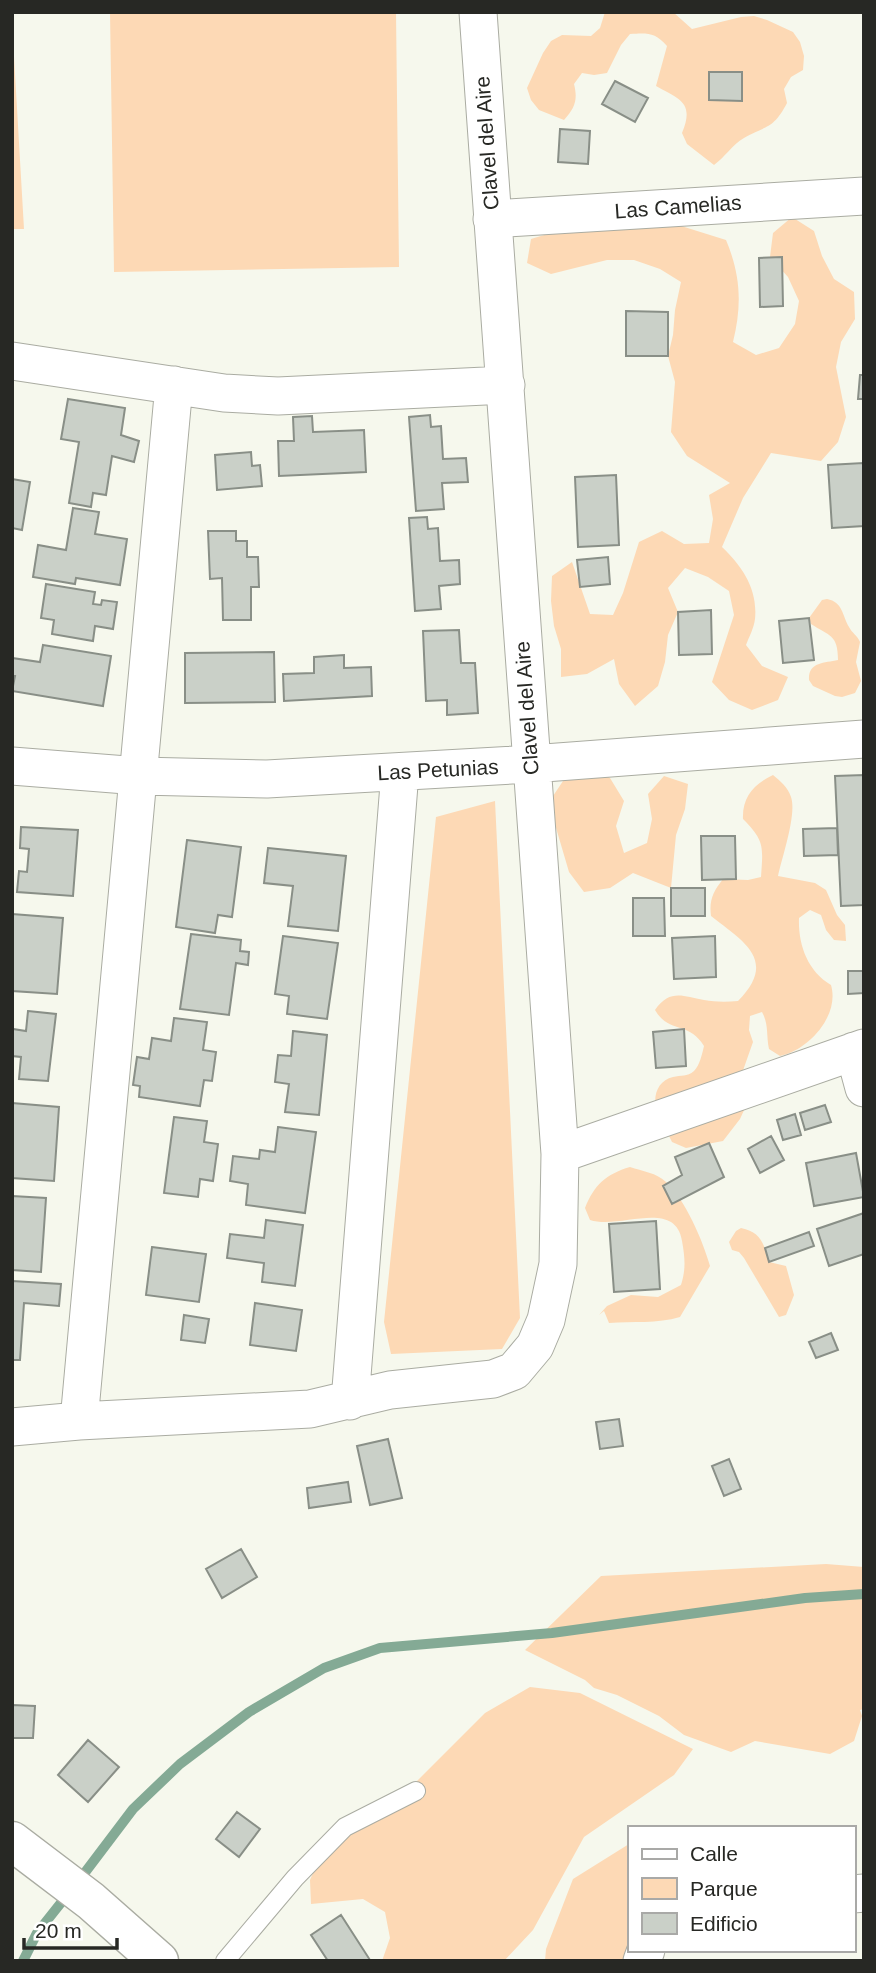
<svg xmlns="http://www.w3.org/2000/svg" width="876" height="1973" font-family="Helvetica,sans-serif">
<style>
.green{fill:#fdd9b5}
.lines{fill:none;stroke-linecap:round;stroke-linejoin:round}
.stream{stroke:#84aa95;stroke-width:10}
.building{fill:#cad0c8;stroke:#898f87;stroke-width:2}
.service-casing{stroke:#aaaca2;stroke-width:20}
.minor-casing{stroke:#aaaca2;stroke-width:39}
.tertiary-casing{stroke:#aaaca2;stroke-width:41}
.service{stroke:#fff;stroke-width:18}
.minor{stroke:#fff;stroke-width:37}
.tertiary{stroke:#fff;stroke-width:38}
.labels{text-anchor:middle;stroke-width:6;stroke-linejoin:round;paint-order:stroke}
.street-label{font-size:21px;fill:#272824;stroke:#fff}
</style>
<rect width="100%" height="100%" fill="#f6f8ed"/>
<path class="green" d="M110 12H396L399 267 114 272Z
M605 12H673L692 29 741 17 754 16 767 20 793 32 800 42 804 56 803 70 791 77 784 89 787 103C773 130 766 125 744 138 732 145 725 157 714 165L687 144 682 133C695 102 679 99 656 86L667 46C655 32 647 33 630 34L621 45 607 73 594 75 582 73 574 84C578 100 575 108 564 120L539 110 531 100 527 88 543 53 551 41 562 35 591 36 600 28Z
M12 22 24 229H12Z
M607 216 678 225 726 240C741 276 742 305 733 342L756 355 779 348 795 324 799 301 788 277 770 257 773 233 792 217 814 231 822 256 834 279 854 292 855 319 841 342 836 367 846 417 838 442 821 461 771 453 743 498 722 547C742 566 758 589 755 619 754 628 749 637 746 645L762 666 788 677 778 700 752 710 729 700 712 682 734 615 729 591 708 577 685 568 668 588 678 612 668 635 665 662 658 686 635 706 619 684 614 659 587 674 561 677V649L554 626 551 601 552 576 572 562 590 614 613 615 623 593 639 542 662 531 684 544 709 543 713 519 709 495 730 483 687 456 671 432 675 382 668 356 673 335 675 310 681 282 660 269 634 260H607L551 274 527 263 531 239Z
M827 599C843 602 842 615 849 627 852 633 857 635 860 642L856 662 861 681 855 693 842 697 835 696 813 686 809 680C808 662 824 663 838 660 838 634 829 636 811 624L809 618 822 600Z
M589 765 610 778 624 801 616 826 624 853 647 843 652 819 648 794 664 776 688 784 685 809 676 835 671 888 633 873 610 888 584 892 569 872 554 821 551 799 565 778Z
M773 775C780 781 788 787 791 797 797 814 782 857 778 876L815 883 826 890 837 915 845 925 846 941 834 940 826 930 821 915 810 910 799 918C798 944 807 971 831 985 840 1015 809 1050 780 1056L769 1049C766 1035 769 1025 762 1012L750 1016 749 1030 753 1042 740 1079 745 1108 740 1119 723 1141 686 1148 672 1142C667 1131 658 1119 656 1107 653 1094 659 1080 673 1077 681 1075 687 1077 694 1071 700 1065 702 1054 704 1046 689 1021 669 1034 655 1010 670 989 682 996 704 1000 715 1002 726 1002 738 1001 778 960 744 942 711 916 709 900 713 892 723 879L748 880 761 877C763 847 765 841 743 819 742 797 754 784 773 775Z
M495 801 520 1318 502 1349 391 1354 384 1322 436 817Z
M630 1167C642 1171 657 1173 666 1182 685 1199 703 1241 710 1266L680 1317C657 1324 633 1321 609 1323L604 1311 599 1315 607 1306 631 1295 658 1297 681 1285C686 1269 685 1258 682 1241 675 1198 620 1230 590 1220L585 1208C594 1185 606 1174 630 1167Z
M741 1228C761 1232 764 1244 769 1262L786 1266 794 1295 786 1315 779 1317 744 1258 739 1252 732 1250 729 1242 736 1231Z
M826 1564 864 1567V1709L860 1710 862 1716 854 1741 830 1754 755 1741 731 1752 684 1735 659 1716 617 1695 594 1688 585 1680 525 1650 601 1576Z
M530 1687 580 1693 693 1749 674 1775 584 1837 533 1930 504 1961H382L390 1938 385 1912 363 1899 311 1904 310 1880 320 1857 398 1800 485 1713Z
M629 1844V1950L634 1961H545L546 1949 573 1879Z"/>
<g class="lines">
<path class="stream" d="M77 1883 133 1809 180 1764 249 1712 324 1668 380 1648 552 1633 805 1598 864 1594
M23 1961 37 1933 68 1894"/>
</g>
<path class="building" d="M709 72H742V101L709 100Z
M615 81 648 98 635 122 602 104Z
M560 129 590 131 588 164 558 162Z
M782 257 783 306 760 307 759 258Z
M626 311 668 312V356H626Z
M860 375H864V399H858Z
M68 399 125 408 121 435 139 441 134 462 112 456 106 495 93 493 91 507 69 503 79 442 61 439Z
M430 415 431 427 441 426 443 459 466 458 468 482 442 483 444 509 416 511 409 417Z
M312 416 313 432 364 430 366 472 279 476 278 441H294L293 417Z
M251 452 252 466 260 465 262 486 217 490 215 455Z
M863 463 864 526 832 528 828 465Z
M616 475 619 545 578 547 575 477Z
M12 479 30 482 22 530 12 528Z
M73 508 99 512 95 534 127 539 120 585 76 578 75 584 33 577 38 545 66 550Z
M427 517 428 529 438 528 440 561 459 560 460 584 439 586 441 609 415 611 409 518Z
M208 531H236V541H247V557H258L259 587H251V620H223L222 578 210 579Z
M608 557 610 584 580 587 577 560Z
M46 584 95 592 93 604 101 605 102 600 117 602 113 629 95 626 93 641 52 634 54 620 41 618Z
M711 610 712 654 679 655 678 612Z
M809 618 814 660 783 663 779 621Z
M459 630 461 663H475L478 713 447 715V700L426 701 423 631Z
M43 645 111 656 103 706 12 691 15 676H12V658L40 662Z
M274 652 275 702 185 703V653Z
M344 655V668L371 667 372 696 284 701 283 674 314 673V657Z
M864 775V905L841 906 835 776Z
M21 827 78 830 73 896 17 892 19 871 27 872 29 849 20 848Z
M837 828 838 855 804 856 803 829Z
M701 836H735L736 879 702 880Z
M187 840 241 847 232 917 218 915 215 933 176 927Z
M268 848 346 856 338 931 288 926 293 886 264 883Z
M671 888H705V916H671Z
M633 898H664L665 936H633Z
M12 914 63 918 57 994 12 991Z
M191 934 241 940 240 951 249 952 248 965 236 963 229 1015 180 1009Z
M283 936 338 943 327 1019 287 1014 289 996 275 994Z
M715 936 716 977 674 979 672 938Z
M848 971H864V993L848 994Z
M28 1011 56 1014 48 1081 19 1079 21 1057 12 1056 13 1029 26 1031Z
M174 1018 207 1022 203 1050 216 1052 212 1081 204 1080 200 1106 139 1097 140 1086 133 1085 137 1057 149 1059 152 1038 171 1041Z
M684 1029 686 1066 656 1068 653 1032Z
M293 1031 327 1035 319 1115 285 1112 289 1084 275 1082 278 1055 291 1056Z
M12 1103 59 1107 54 1181 12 1178Z
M825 1105 831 1122 805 1130 800 1113Z
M795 1114 801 1135 783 1140 777 1120Z
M174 1117 207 1121 204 1142 218 1144 213 1181 200 1179 198 1197 164 1193Z
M278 1127 316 1132 305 1213 246 1205 248 1184 230 1181 233 1156 259 1159 260 1150 275 1152Z
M771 1136 784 1160 760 1173 748 1149Z
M709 1143 724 1177 672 1204 663 1186 682 1175 675 1157Z
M856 1153 864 1197 814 1206 806 1163Z
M12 1196 46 1198 41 1272 12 1270Z
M864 1213V1254L829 1266 817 1229Z
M266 1220 303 1225 295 1286 262 1282 264 1263 227 1258 230 1234 264 1238Z
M656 1221 660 1289 614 1292 609 1224Z
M809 1232 814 1246 769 1262 765 1248Z
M152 1247 206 1254 199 1302 146 1295Z
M12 1281 61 1284 59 1306 24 1303 20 1360H12Z
M255 1303 302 1310 296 1351 250 1345Z
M184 1315 209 1319 205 1343 181 1340Z
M831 1333 838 1350 816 1358 809 1342Z
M619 1419 623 1446 600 1449 596 1422Z
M388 1439 402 1498 370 1505 357 1446Z
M729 1459 741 1489 724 1496 712 1466Z
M348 1482 351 1502 309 1508 307 1488Z
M241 1549 257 1577 222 1598 206 1569Z
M12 1705 35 1706 33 1738H12Z
M88 1740 119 1767 88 1802 58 1775Z
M237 1812 260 1829 239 1857 216 1839Z
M341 1915 370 1960 368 1961H328L311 1935Z"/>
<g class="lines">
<g class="service-casing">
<path id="service" d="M225 1961 295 1878 345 1827 416 1791"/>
</g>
<g class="minor-casing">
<path id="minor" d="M492 219 864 196
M12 361 224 393 278 396 506 385
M12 766 139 776 267 779 531 764 864 739
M854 1051 864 1088
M560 1154 864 1048
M350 1401 400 772
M79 1421 174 385
M12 1427 79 1421 310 1409 390 1390 493 1379 514 1371 535 1346 546 1320 558 1264 560 1154 478 12
M853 1894 864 1893
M642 1961 646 1950"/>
</g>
<g class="tertiary-casing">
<path id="tertiary" d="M12 1841 91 1901 159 1961"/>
</g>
<use href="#service" class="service"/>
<use href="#minor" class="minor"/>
<use href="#tertiary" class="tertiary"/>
</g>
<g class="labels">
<g class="street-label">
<text transform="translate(487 143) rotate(-94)" y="7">Clavel del Aire</text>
<text transform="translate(678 207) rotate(-4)" y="7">Las Camelias</text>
<text transform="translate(527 708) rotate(-94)" y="7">Clavel del Aire</text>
<text transform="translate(438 770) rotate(-3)" y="7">Las Petunias</text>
</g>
</g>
<rect width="876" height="1973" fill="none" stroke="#272824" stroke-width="28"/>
<rect x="628" y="1826" width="228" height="126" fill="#ffffff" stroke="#a9a9a7" stroke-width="2"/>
<rect x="642" y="1849" width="35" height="10" fill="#ffffff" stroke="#a9a9a7" stroke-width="2"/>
<text x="690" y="1861" font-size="21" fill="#272824">Calle</text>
<rect x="642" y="1878" width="35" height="21" fill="#fdd9b5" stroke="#a9a9a7" stroke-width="2"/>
<text x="690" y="1896" font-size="21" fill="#272824">Parque</text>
<rect x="642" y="1913" width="35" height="21" fill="#cad0c8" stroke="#a9a9a7" stroke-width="2"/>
<text x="690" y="1931" font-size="21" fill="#272824">Edificio</text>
<path d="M24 1938v10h93v-10" fill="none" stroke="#272824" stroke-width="3.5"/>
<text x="35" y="1938" font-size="21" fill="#272824" stroke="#ffffff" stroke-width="5" paint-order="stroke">20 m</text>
</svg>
